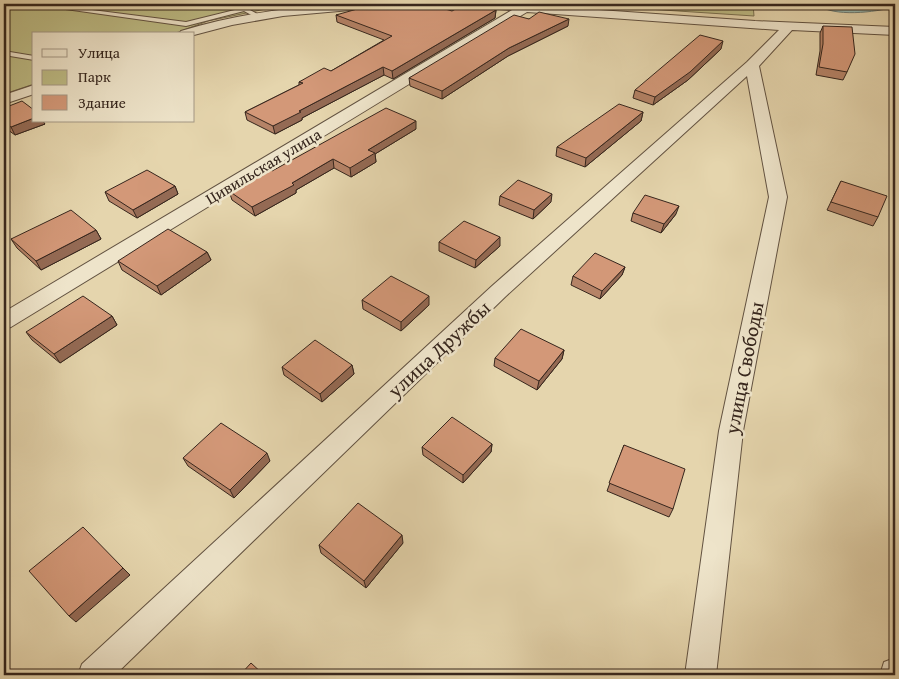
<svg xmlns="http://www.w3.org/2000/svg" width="899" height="679" font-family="'Gentium Book Plus',serif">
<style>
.green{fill:#bdbb84;stroke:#7a7050}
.water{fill:#97b8b1;stroke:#707e76}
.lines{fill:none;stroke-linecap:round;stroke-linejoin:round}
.shore{stroke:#666f67;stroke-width:1}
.service-casing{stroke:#625241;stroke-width:2}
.minor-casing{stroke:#625241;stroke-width:2}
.service{fill:#eee4ca;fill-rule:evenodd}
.minor{fill:#eee4ca;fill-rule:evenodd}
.wall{fill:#b58367;stroke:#36261d}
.shaded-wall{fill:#946a54;stroke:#36261d}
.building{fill:#d39878;stroke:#36261d}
.labels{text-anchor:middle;stroke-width:5;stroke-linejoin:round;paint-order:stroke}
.far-street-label{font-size:16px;fill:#36261d;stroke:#eee4ca}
.street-label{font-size:20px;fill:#36261d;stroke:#eee4ca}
</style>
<rect width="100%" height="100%" fill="#e5d5ad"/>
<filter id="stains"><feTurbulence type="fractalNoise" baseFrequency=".004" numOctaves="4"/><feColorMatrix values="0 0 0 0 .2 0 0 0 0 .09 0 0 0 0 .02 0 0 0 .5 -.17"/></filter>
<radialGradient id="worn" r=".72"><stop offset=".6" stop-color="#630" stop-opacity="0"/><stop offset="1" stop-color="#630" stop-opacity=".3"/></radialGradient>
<path class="green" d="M4 4H308L275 7 208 21 173 34H34V84L4 94Z
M572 4H753L754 16Z"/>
<path class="water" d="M816 4H895V7C875 12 834 18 816 4Z"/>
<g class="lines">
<path class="shore" d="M829 4 860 8 887 4"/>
<g class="service-casing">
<path id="service" d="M30 4H45L186 22 259 4H269L250 10 261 16V18H257L244 11 186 26Z
M4 51 34 56V60L4 55Z"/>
</g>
<g class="minor-casing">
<path id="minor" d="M338 4H390L384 7 283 16 232 25 194 35 179 34 181 31C232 15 285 8 338 4Z
M465 4H514L755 21 895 27V35L792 30 759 66 787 197 743 431 716 675H685L719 431 769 197 747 76 506 296 115 675H78L82 664 492 286 747 62 779 30 527 12 11 327 4 329V312L512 10 471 7Z
M34 85V94L4 104V95Z
M895 658V675H880L884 662Z"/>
</g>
<use href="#service" class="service"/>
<use href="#minor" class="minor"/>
</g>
<path class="wall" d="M496 10 495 18 393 79 384 75 302 118V120L275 134 247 120 245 112 299 85V82L331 71 384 40 337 22 336 15 452 11Z
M529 19 568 26 508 56 442 99 410 86 409 78Z
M823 26 847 72 843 80 816 75 820 51V33Z
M721 49 688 80 653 105 633 98 635 90Z
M4 108 45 124 15 135 4 127Z
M643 112 641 121 585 167 556 156 557 147Z
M416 129 375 154 376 162 351 177 334 168 296 190V193L255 216 232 200 229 191 272 171Z
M841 181 878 217 873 226 827 210Z
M175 186 178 194 137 218 109 201 105 192Z
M500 196 551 202 533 219 499 205Z
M633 213 676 214 661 233 631 221Z
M96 230 101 239 41 270 17 248 11 239Z
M439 242 500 246 475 268 439 251Z
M207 252 211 260 161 295 122 270 118 261Z
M625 267 622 275 600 299 571 285 573 276Z
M362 300 429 305 401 331 363 309Z
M112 316 117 325 60 363 32 340 26 332Z
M564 350 562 359 537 390 494 366 495 358Z
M352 365 354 374 322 402 284 375 282 367Z
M492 444 491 452 463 483 423 455 422 447Z
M624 445 673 509 669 517 607 491Z
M183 458 270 461 234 498 188 466Z
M403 543 366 588 321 553 319 545Z"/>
<path class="shaded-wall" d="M496 10 495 18 393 79 392 71Z
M569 19 568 26 508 56 442 99V91L509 48Z
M723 41 721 49 688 80 653 105 655 97Z
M383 67 384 75 302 118V120L275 134 273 126 299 111Z
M643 112 641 121 585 167 586 158Z
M34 118V121H43L45 124 15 135 11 127Z
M416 121V129L375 154 376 162 351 177 350 168 368 150Z
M333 159 334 168 296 190V193L255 216 252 207 292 183Z
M175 186 178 194 137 218 133 210Z
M552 194 551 202 533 219 534 210Z
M679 206 676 214 661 233 664 224Z
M96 230 101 239 41 270 36 261Z
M500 237V246L475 268 476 260Z
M207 252 211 260 161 295 157 286Z
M625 267 622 275 600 299 602 291Z
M429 296V305L401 331V322Z
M112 316 117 325 60 363 54 354Z
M564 350 562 359 537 390 539 381Z
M352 365 354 374 322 402 320 394Z
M492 444 491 452 463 483V475Z
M267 453 270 461 234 498 230 490Z
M402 535 403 543 366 588 364 581Z
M123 568 130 575 76 622 69 616Z"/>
<path class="building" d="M375 4H428L452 11 465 4H470L496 10 392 71 383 67 299 111 301 112 273 126 245 112 303 83 299 82 324 68 331 71 392 36 336 15Z
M539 12 569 19 509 48 442 91 409 78 514 15 529 19Z
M823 26 852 27 855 54 847 72 819 67 823 44Z
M700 35 723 41 690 72 655 97 635 90Z
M22 101 34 110V118L11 127 4 122V108Z
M619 104 643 112 586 158 557 147Z
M386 108 416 121 368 150 375 153 350 168 333 159 292 183 294 185 252 207 229 191 253 176 269 168 272 171Z
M147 170 175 186 133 210 105 192Z
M518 180 552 194 534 210 500 196Z
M841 181 887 196 878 217 831 202Z
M645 195 679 206 664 224 633 213Z
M71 210 96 230 36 261 11 239Z
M464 221 500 237 476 260 439 242Z
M168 229 207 252 157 286 118 261Z
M595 253 625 267 602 291 573 276Z
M391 276 429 296 401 322 362 300Z
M83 296 112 316 54 354 26 332Z
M521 329 564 350 539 381 495 358Z
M315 340 352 365 320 394 282 367Z
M452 417 492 444 463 475 422 447Z
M221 423 267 453 230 490 183 458Z
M624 445 685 469 673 509 609 483Z
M358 503 402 535 364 581 319 545Z
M83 527 123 568 69 616 29 571Z
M251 663 264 675H240Z"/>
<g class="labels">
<g class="far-street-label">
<text transform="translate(263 166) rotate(-31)" y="6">Цивильская улица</text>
</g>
<g class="street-label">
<text transform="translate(439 349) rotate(-43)" y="7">улица Дружбы</text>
<text transform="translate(744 368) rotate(-79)" y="7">улица Свободы</text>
</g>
</g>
<rect width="899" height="679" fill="none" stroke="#e5d5ad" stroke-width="20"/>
<rect x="5" y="5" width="889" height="669" fill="none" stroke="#36261d" stroke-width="2.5"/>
<rect x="10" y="10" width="879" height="659" fill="none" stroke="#36261d"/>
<rect x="32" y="32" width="162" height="90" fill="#eee4ca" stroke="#a49885"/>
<rect x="42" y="49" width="25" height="8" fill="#eee4ca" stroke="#a49885"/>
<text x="78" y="58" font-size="15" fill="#36261d">Улица</text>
<rect x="42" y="70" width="25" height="15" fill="#bdbb84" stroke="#a49885"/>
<text x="78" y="82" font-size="15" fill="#36261d">Парк</text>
<rect x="42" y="95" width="25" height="15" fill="#d39878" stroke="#a49885"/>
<text x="78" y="108" font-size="15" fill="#36261d">Здание</text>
<rect width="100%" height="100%" filter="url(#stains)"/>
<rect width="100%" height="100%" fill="url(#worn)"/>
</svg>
